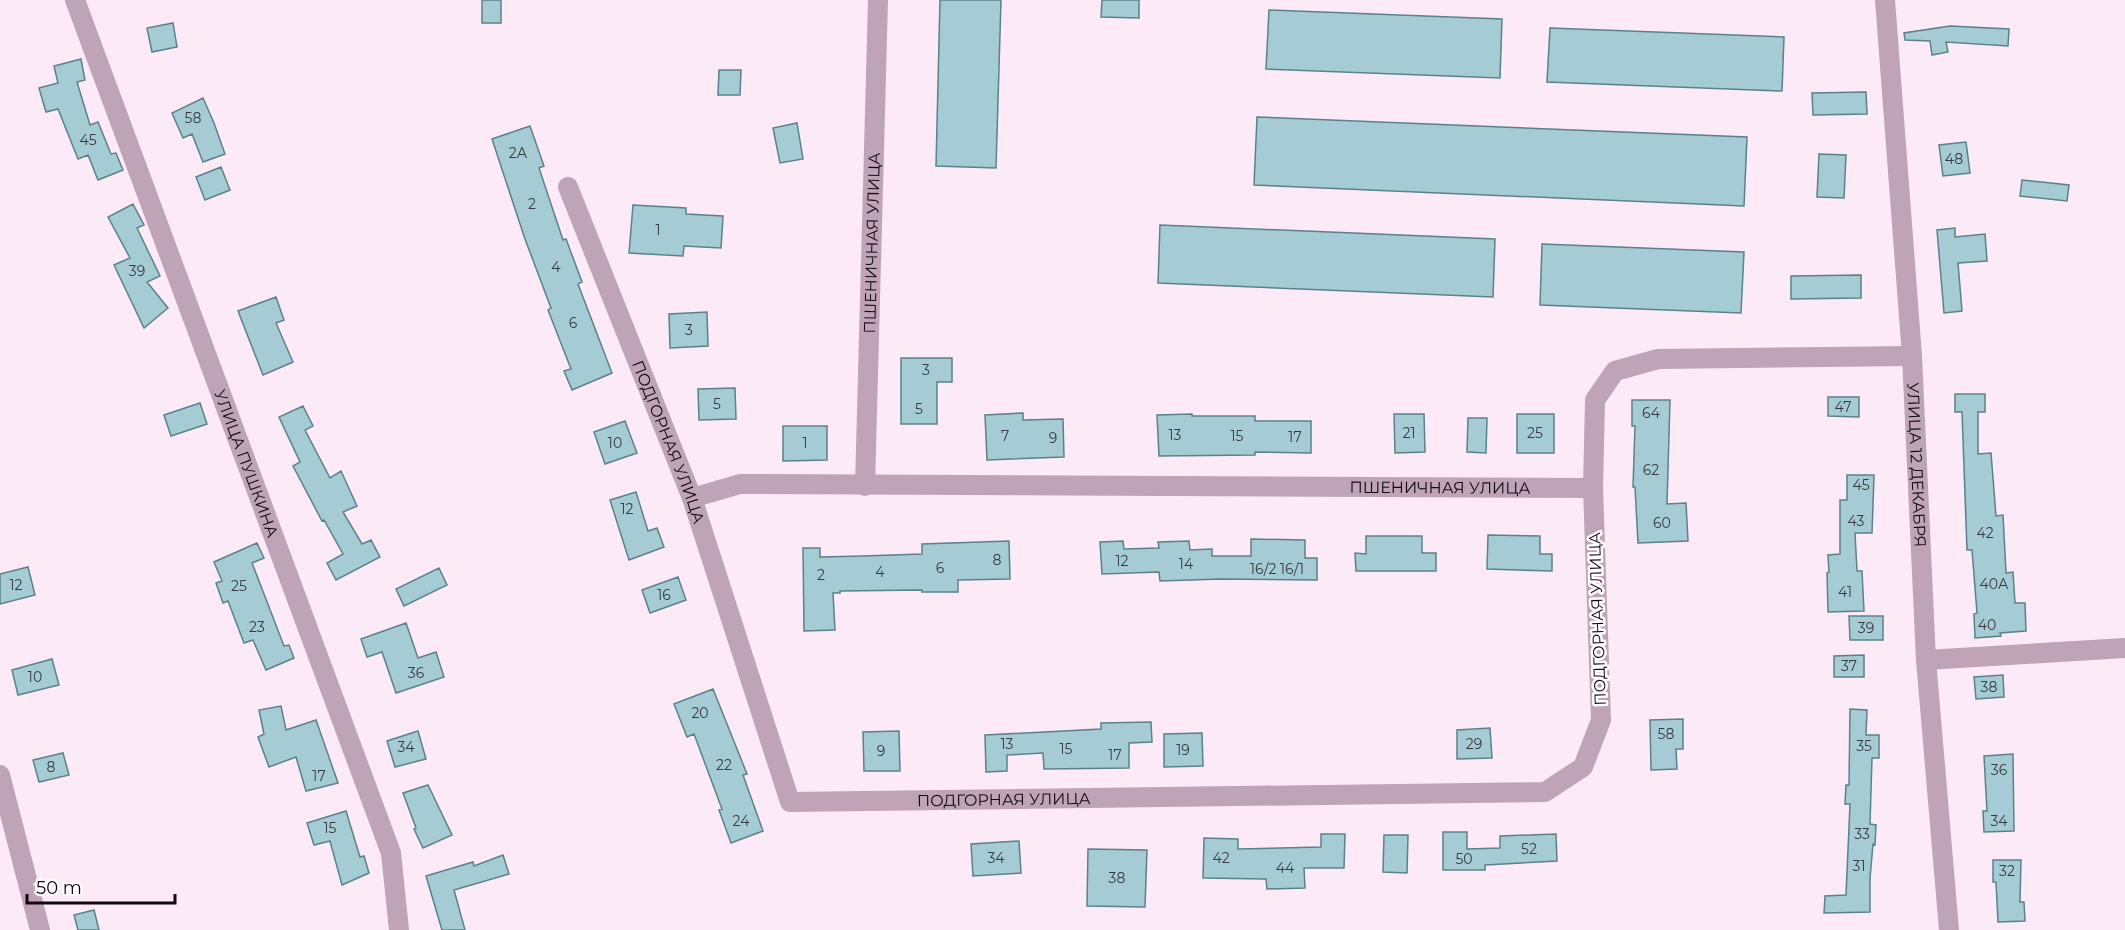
<svg xmlns="http://www.w3.org/2000/svg" width="2125" height="930" font-family="Montserrat,sans-serif">
<style>
.building{fill:#a5ccd4;stroke:#5c8188;stroke-width:1.5}
.lines{fill:none;stroke-linecap:round;stroke-linejoin:round}
.street{stroke:#bea4b6;stroke-width:20}
.labels{text-anchor:middle;stroke-width:5;stroke-linejoin:round;paint-order:stroke}
.number-label{font-size:14px;fill:#383a41}
.street-label{font-size:16px;fill:#130910;stroke:#fff}
</style>
<rect width="100%" height="100%" fill="#fceaf6"/>
<path class="building" d="M482 0H501V23H482Z
M940 0H1001L996 168 936 166Z
M1102 0H1139V18L1101 17Z
M1269 10 1502 19 1500 78 1266 69Z
M173 23 177 47 152 52 147 28Z
M1950 26 2009 29 2008 46 1946 42 1948 52 1932 55 1930 41 1905 40 1904 33Z
M1550 28 1784 37 1782 91 1547 82Z
M81 59 85 80 77 82 90 125 98 122 111 154 116 153 123 170 98 180 88 155 78 159 58 109 46 112 39 88 58 83 54 66Z
M719 70H741L740 95H718Z
M1866 92 1867 114 1813 115 1812 93Z
M203 98 214 123 225 154 203 162 192 134 183 138 172 113Z
M1257 117 1747 137 1744 206 1254 185Z
M797 123 803 159 780 163 773 128Z
M530 126 544 166 539 168 563 240 566 239 582 282 578 284 612 373 572 390 564 371 571 369 548 310 551 308 525 239 492 139Z
M1966 142 1970 173 1943 176 1939 145Z
M1819 154 1846 155 1844 198 1817 197Z
M221 167 230 190 205 200 196 177Z
M2022 180 2069 185 2067 201 2020 196Z
M133 204 144 225 137 228 160 276 147 282 168 308 144 328 114 265 130 258 108 217Z
M633 205 686 208V214L723 216 721 248 684 246 683 256 629 253Z
M1160 225 1495 239 1493 297 1158 283Z
M1955 228V237L1985 234 1987 261 1958 263 1962 311 1944 313 1937 230Z
M1542 244 1744 252 1741 313 1540 305Z
M1861 275V298L1791 299V276Z
M276 297 284 320 276 323 293 362 263 375 238 311Z
M707 312 708 346 670 348 669 314Z
M901 358H952V382H937V424H901Z
M735 388 736 419 699 420 698 389Z
M1955 394H1985V412H1978V454L1991 453 1996 516 2003 515 2006 573 2013 572 2015 603H2025L2026 631 2000 633 2001 636 1975 638 1974 614 1977 613 1972 550H1967L1962 412H1955Z
M1828 397H1859V417L1828 416Z
M1632 400H1670L1667 504 1686 503 1688 541 1638 543 1635 487H1633L1635 426H1632Z
M200 403 207 424 171 436 164 415Z
M303 406 313 426 305 430 330 478 341 471 357 506 343 512 362 544 371 540 380 557 336 580 327 563 343 554 324 520 322 521 293 466 300 462 279 417Z
M1023 413V420L1063 419 1064 457 987 460 985 415Z
M1192 414V416H1255V421H1311V453L1255 452V455L1159 456 1157 415Z
M1394 414H1424L1425 452 1395 453Z
M1517 414H1554V453H1517Z
M1468 418H1487L1486 453 1467 452Z
M625 421 637 453 605 464 594 432Z
M783 426H827V460L783 461Z
M1847 475H1874L1872 533H1855L1857 571H1862L1864 611 1828 612 1827 573 1829 572 1828 555 1840 554V500H1847Z
M636 492 648 531 657 528 664 547 629 560 610 500Z
M1488 535 1540 536V554H1552V571L1487 569Z
M1366 536H1422V553H1436V571H1356L1355 553 1366 554Z
M1251 539 1305 540V558H1317V580L1221 579 1160 581 1159 572 1102 574 1100 542 1123 541 1124 549 1159 548 1158 542 1189 541 1190 550 1212 549V556H1251Z
M1009 541 1010 579 958 580V592H922V590L840 591V593H833L835 630 804 631 803 548H820V557L863 556 922 554V544Z
M257 543 264 558 252 563 284 646 289 645 294 658 266 670 253 640 244 643 228 601 223 603 216 583 222 581 214 562Z
M28 567 35 595 0 604V574Z
M439 568 447 585 404 606 396 589Z
M678 577 686 600 650 613 642 590Z
M1849 616H1883V640H1850Z
M406 623 418 658 436 652 444 677 396 693 382 652 367 657 361 639Z
M1864 655V677H1834V656Z
M52 659 59 685 18 695 12 670Z
M2003 675 2004 697 1976 699 1974 677Z
M713 689 747 774 743 775 763 831 731 843 719 810 722 809 694 734 687 737 674 704Z
M281 706 286 730 316 720 338 783 306 791 296 757 269 767 258 737 264 734 259 710Z
M1850 709 1867 710 1866 735H1879V758H1872L1870 824 1876 825 1875 845 1873 844 1870 878V912L1824 913 1825 896 1846 895 1850 804H1845L1846 785H1849Z
M1683 719V749H1676L1677 769 1651 770 1650 720Z
M1151 722 1152 742 1129 743V768L1044 769 1043 753 1007 755V771L986 772 985 735 1101 729V723Z
M1490 728 1492 758 1457 759V730Z
M418 731 426 759 395 767 387 741Z
M899 731 900 771H864L863 732Z
M1202 733 1203 766 1164 767V734Z
M63 753 69 775 39 782 33 760Z
M2013 754 2014 831 1984 832 1983 811H1987L1984 756Z
M428 785 452 835 423 848 414 829 416 828 403 793Z
M346 811 360 857 364 856 369 873 342 885 330 841 314 845 307 823Z
M1443 832H1467V849L1500 848V836L1556 834 1557 861 1485 865V870H1443Z
M1321 834H1345L1344 868H1304L1305 888 1267 889 1266 879 1203 878 1204 838 1238 839V849L1321 847Z
M1384 835H1408L1407 873 1383 872Z
M1019 841 1021 873 973 876 971 844Z
M1088 849 1147 850 1145 907 1087 906Z
M503 855 509 874 454 890 465 930H442L426 876 473 862 474 866Z
M1993 860H2021L2020 902H2024L2025 921 1998 922 1996 882H1993Z
M94 910 99 930H78L74 915Z"/>
<g class="lines">
<g class="street">
<path id="s1" d="M75 0 391 853 399 930"/>
<path id="s2" d="M1885 0 1912 356 1926 660 1949 930"/>
<path id="s3" d="M568 187 692 498 790 802 1545 792 1583 767 1601 720 1593 488"/>
<path id="s4" d="M865 486 878 0"/>
<path id="s5" d="M692 498 740 484 1593 488 1595 400 1615 371 1658 359 1912 356"/>
<path d="M1926 660 2125 648"/>
<path d="M0 775 40 930"/>
</g>
</g>
<g class="labels">
<g class="number-label">
<text x="193" y="123">58</text>
<text x="88" y="145">45</text>
<text x="518" y="158">2А</text>
<text x="1954" y="164">48</text>
<text x="532" y="209">2</text>
<text x="658" y="235">1</text>
<text x="556" y="272">4</text>
<text x="137" y="276">39</text>
<text x="573" y="328">6</text>
<text x="689" y="335">3</text>
<text x="926" y="375">3</text>
<text x="717" y="409">5</text>
<text x="1843" y="412">47</text>
<text x="919" y="414">5</text>
<text x="1651" y="418">64</text>
<text x="1409" y="438">21</text>
<text x="1535" y="438">25</text>
<text x="1175" y="440">13</text>
<text x="1005" y="441">7</text>
<text x="1237" y="441">15</text>
<text x="1295" y="442">17</text>
<text x="1053" y="443">9</text>
<text x="615" y="448">10</text>
<text x="805" y="448">1</text>
<text x="1651" y="475">62</text>
<text x="1861" y="490">45</text>
<text x="627" y="514">12</text>
<text x="1856" y="526">43</text>
<text x="1662" y="528">60</text>
<text x="1985" y="538">42</text>
<text x="997" y="565">8</text>
<text x="1122" y="566">12</text>
<text x="1186" y="569">14</text>
<text x="940" y="573">6</text>
<text x="1277" y="574">16/2 16/1</text>
<text x="880" y="577">4</text>
<text x="821" y="580">2</text>
<text x="1994" y="589">40А</text>
<text x="16" y="590">12</text>
<text x="239" y="591">25</text>
<text x="1845" y="597">41</text>
<text x="664" y="600">16</text>
<text x="1987" y="630">40</text>
<text x="257" y="632">23</text>
<text x="1866" y="633">39</text>
<text x="1849" y="671">37</text>
<text x="416" y="678">36</text>
<text x="35" y="682">10</text>
<text x="1989" y="692">38</text>
<text x="700" y="718">20</text>
<text x="1666" y="739">58</text>
<text x="1007" y="749">13</text>
<text x="1474" y="749">29</text>
<text x="1864" y="751">35</text>
<text x="406" y="752">34</text>
<text x="1066" y="754">15</text>
<text x="1183" y="755">19</text>
<text x="881" y="756">9</text>
<text x="1115" y="760">17</text>
<text x="724" y="770">22</text>
<text x="51" y="772">8</text>
<text x="1999" y="775">36</text>
<text x="319" y="781">17</text>
<text x="741" y="826">24</text>
<text x="1999" y="826">34</text>
<text x="330" y="833">15</text>
<text x="1862" y="839">33</text>
<text x="1529" y="854">52</text>
<text x="996" y="863">34</text>
<text x="1221" y="863">42</text>
<text x="1464" y="864">50</text>
<text x="1859" y="871">31</text>
<text x="1285" y="873">44</text>
<text x="2007" y="876">32</text>
<text x="1117" y="883">38</text>
</g>
<g class="street-label">
<text dy="6" stroke="none"><textPath href="#s4" startOffset="243">ПШЕНИЧНАЯ УЛИЦА</textPath></text>
<text dy="6" stroke="none"><textPath href="#s3" startOffset="274">ПОДГОРНАЯ УЛИЦА</textPath></text>
<text dy="6" stroke="none"><textPath href="#s1" startOffset="494">УЛИЦА ПУШКИНА</textPath></text>
<text dy="6" stroke="none"><textPath href="#s2" startOffset="466">УЛИЦА 12 ДЕКАБРЯ</textPath></text>
<text dy="6" stroke="none"><textPath href="#s5" startOffset="750">ПШЕНИЧНАЯ УЛИЦА</textPath></text>
<text transform="translate(1597 619) rotate(-92)" y="6">ПОДГОРНАЯ УЛИЦА</text>
<text dy="6" stroke="none"><textPath href="#s3" startOffset="868">ПОДГОРНАЯ УЛИЦА</textPath></text>
</g>
</g>
<path d="M27 894v9h148v-9" fill="none" stroke="#130910" stroke-width="3"/>
<text x="36" y="894" font-size="18" fill="#130910" stroke="#ffffff" stroke-width="4.5" paint-order="stroke">50 m</text>
</svg>
